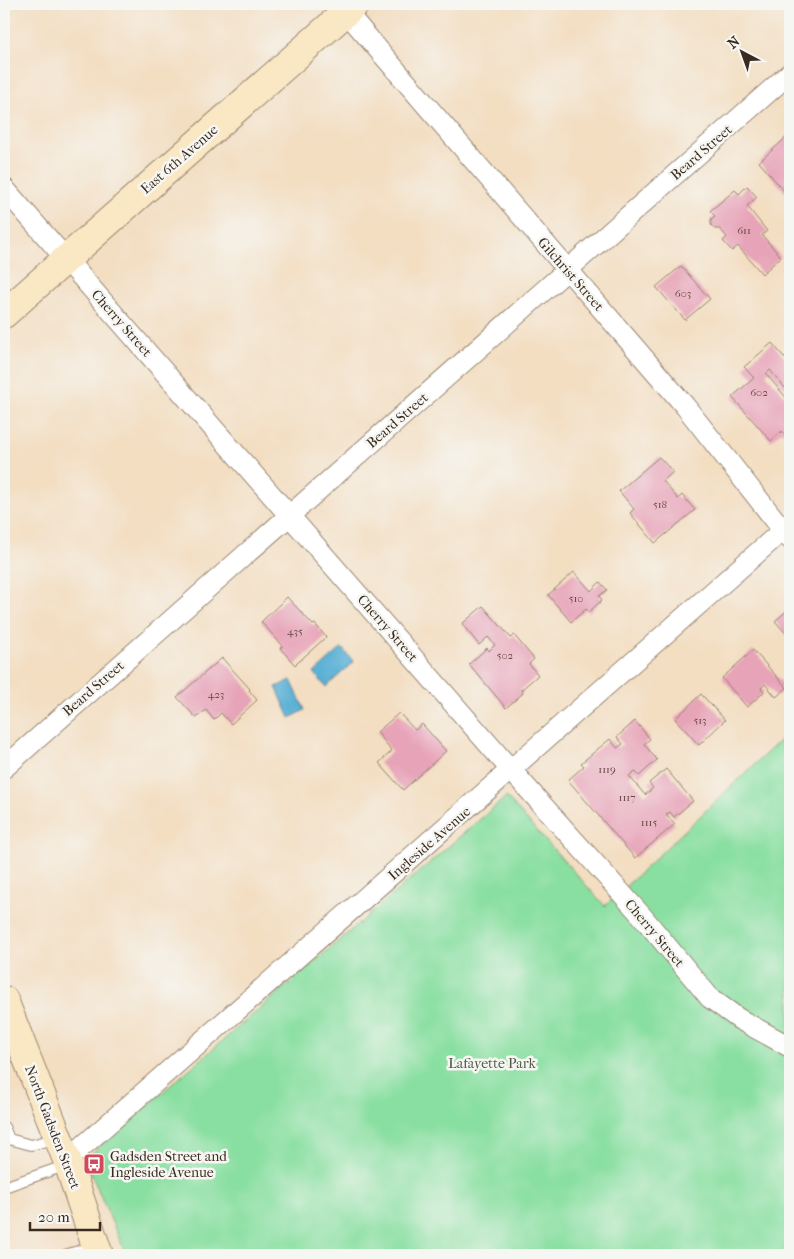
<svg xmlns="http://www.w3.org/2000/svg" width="794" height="1259" font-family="'IM FELL French Canon',serif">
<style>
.park{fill:#89dfa1;stroke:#628460}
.water{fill:#57afd4;stroke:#496c79}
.building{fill:#e7a3b8}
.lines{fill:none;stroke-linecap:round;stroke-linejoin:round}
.lane-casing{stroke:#978470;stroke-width:12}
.street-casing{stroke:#978470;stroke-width:22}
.secondary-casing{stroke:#978470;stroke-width:30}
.lane{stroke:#fff;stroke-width:10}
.street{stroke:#fff;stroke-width:20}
.secondary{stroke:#fae7c3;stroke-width:28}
.labels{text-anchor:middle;stroke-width:5;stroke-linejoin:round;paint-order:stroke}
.number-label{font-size:11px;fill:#664844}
.street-label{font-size:14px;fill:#3b2a1e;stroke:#f6f6f2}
.park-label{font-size:14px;fill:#4e573f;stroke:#f6f6f2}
.poi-label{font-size:14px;fill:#3b2a1e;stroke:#f6f6f2;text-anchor:start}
</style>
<rect width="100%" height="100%" fill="#f6f6f2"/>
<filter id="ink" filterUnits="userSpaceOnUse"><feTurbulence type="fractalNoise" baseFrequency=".02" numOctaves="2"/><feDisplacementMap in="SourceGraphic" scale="10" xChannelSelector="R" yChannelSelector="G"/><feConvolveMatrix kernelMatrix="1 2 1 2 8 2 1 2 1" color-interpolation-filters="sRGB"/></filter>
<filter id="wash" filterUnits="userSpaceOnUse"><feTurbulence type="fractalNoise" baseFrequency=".0096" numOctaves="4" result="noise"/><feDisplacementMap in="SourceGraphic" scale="20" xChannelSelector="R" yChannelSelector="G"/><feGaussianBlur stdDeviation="1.12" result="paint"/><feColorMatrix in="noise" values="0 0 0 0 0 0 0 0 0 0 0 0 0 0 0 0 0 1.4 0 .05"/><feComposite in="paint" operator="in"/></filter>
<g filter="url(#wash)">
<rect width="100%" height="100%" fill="#f3dec2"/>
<path class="park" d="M790 731V1255H126L85 1159 506 797 605 906Z"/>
<path class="water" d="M342 648 354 662 326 687 314 673Z
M291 680 305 710 290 718 276 687Z"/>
<g id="blocks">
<path class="building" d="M790 134V198L759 162Z
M747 186 757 197 747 206 767 231 762 235 781 257 762 274 738 246 732 251 723 241 727 237 720 229H715L711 225V219L715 216 710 211 735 190 739 194Z
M681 266 710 299 685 320 656 287Z
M772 343 790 364V383L785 388 770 370 766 374 790 402V440L782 431 771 441 732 397 754 378 744 367Z
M659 457 673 472 663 481 678 499 682 495 695 510 655 543 630 513 634 509 619 491Z
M574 572 591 591 600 582 607 590 599 596 602 600 589 612 586 609 571 622 548 595Z
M287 597 313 625 315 624 326 637 295 665 280 648 283 646 261 622Z
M483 606 511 638 514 635 534 659 529 664 538 675 521 690 523 693 506 708 469 664 487 648 489 651 495 645 488 637 479 645 462 624Z
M790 608V638L775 621Z
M753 650 787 688 776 697 765 684 761 688 764 692 747 707 722 678Z
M222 658 250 689 249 690 257 700 231 724 221 713 214 720 206 710 196 718 177 697Z
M701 694 725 720 699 745 675 719Z
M399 713 415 730 422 724 446 751 403 790 379 763 392 751 377 732Z
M635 721 650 739 644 744 657 760 639 776 635 771 629 776 645 795 653 788 649 783 666 769 693 801 674 817 670 812 666 814 675 824 635 858 568 780 584 766 581 763 610 739 617 748 623 744 617 737Z"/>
</g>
</g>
<g filter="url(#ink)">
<use href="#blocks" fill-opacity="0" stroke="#978470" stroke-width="1"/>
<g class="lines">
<g class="lane-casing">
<path id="lane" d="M4 1127 9 1139
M4 1141 9 1139 31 1145 58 1138
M4 1187 67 1165
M65 1255 95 1246"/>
</g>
<g class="street-casing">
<path id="street" d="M346 12 685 406 790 539
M4 188 511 770 642 916 710 998 739 1019 790 1047
M4 768 790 73
M67 1160 790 524"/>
</g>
<g class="secondary-casing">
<path id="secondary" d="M4 314 355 4
M4 1000 67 1160 99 1255"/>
</g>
<use href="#lane" class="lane"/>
<use href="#street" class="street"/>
<use href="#secondary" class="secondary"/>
</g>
</g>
<defs>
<g id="bus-square" transform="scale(1.125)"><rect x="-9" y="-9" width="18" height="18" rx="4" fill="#d1495b" stroke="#f6f6f2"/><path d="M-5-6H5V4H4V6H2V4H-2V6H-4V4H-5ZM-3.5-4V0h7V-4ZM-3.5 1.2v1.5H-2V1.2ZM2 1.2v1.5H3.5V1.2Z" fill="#fff"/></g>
</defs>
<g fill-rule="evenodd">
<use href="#bus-square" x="94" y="1164"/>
</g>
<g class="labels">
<g class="number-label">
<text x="744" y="234">611</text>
<text x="683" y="297">603</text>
<text x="759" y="396">602</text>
<text x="660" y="508">518</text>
<text x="576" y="602">510</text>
<text x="295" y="635">435</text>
<text x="505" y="659">502</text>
<text x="216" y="698">423</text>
<text x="700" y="724">513</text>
<text x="607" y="773">1119</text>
<text x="627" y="801">1117</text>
<text x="649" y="826">1115</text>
</g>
<g class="street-label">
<text transform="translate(701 152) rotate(-41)" y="5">Beard Street</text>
<text transform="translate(179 159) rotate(-41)" y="5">East 6th Avenue</text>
<text transform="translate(571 274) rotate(49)" y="5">Gilchrist Street</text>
<text transform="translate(122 323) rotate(49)" y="5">Cherry Street</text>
<text transform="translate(397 420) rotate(-41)" y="5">Beard Street</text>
<text transform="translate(388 628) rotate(49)" y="5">Cherry Street</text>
<text transform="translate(93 688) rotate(-41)" y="5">Beard Street</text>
<text transform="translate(429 843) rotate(-41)" y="5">Ingleside Avenue</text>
<text transform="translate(655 933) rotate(50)" y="5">Cherry Street</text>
<text transform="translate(53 1127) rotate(69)" y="5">North Gadsden Street</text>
</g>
<g class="park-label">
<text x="492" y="1068">Lafayette Park</text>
</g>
<g class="poi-label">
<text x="110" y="1161">Gadsden Street and<tspan x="110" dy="16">Ingleside Avenue</tspan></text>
</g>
</g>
<rect width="794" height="1259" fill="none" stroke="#f6f6f2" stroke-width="20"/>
<g transform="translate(742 52) rotate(319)" stroke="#f6f6f2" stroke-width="4" paint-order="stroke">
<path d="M0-4L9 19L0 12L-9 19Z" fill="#3b2a1e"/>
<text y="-8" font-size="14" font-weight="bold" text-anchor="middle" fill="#3b2a1e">N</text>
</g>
<path d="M30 1222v8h70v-8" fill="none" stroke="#3b2a1e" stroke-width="2.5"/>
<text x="38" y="1222" font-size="15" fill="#3b2a1e" stroke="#f6f6f2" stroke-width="4" paint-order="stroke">20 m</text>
</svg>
